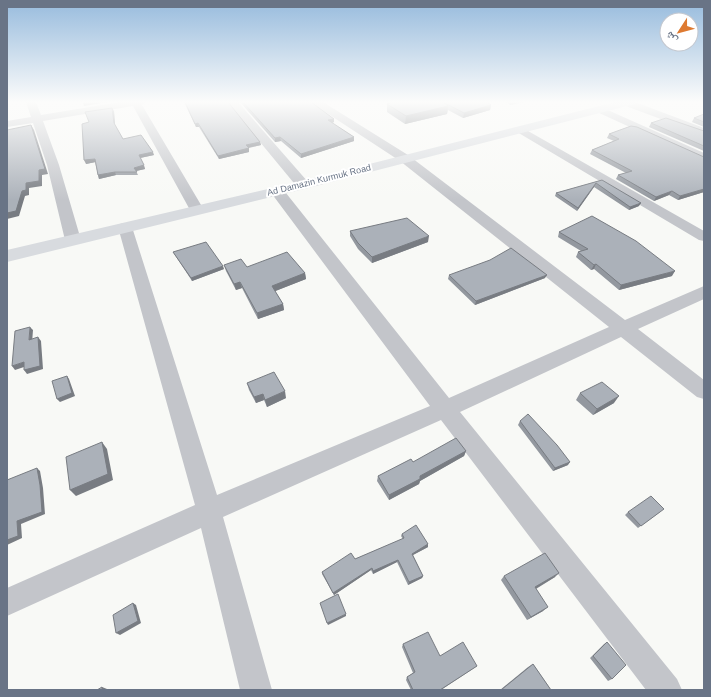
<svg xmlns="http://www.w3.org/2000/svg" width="711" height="697" font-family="Helvetica,'Noto Naskh Arabic',sans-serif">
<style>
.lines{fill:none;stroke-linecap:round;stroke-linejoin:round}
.street{fill:#c3c5ca;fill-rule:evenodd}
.highway{fill:#d8dbdf;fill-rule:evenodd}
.wall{fill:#93989f}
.shaded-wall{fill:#787c82}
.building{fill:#abb1b9;stroke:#787c82}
.labels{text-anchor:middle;stroke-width:4;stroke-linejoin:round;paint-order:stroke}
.far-street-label{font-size:9px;fill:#697486;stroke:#fff}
</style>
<rect width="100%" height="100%" fill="#f8f9f6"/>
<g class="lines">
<path class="street" d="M26 102H36L41 115 120 102H146L142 105 204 210 202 213 197 214 192 213 190 210 133 106 43 121 59 165 81 240 78 243 73 245 68 243 65 240 47 165 33 123 7 127V121L31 117Z
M227 102H238L308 182 309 185 308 188H298Z
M310 102H323L408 155 625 320 704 286V299L638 329 704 380V399L697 397 621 337 460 412 677 679 682 690H646L441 420 223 517 272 690H240L201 528 7 616V588L195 505 118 227 120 224 125 223 130 224 132 227 217 495 430 406 272 194 270 191 272 188H282L449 398 609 327 400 161Z
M635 102 704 128V135L623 105 622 103Z
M601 107 704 153V161L597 112 596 110Z
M521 127 704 231V241L699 240 517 132 516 130 517 128Z"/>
<path class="highway" d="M615 102H636L635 104 308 188 7 262V250L302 181Z"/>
</g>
<path class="wall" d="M184 102H228L260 142 261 145 249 148V152L219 159 199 127H196Z
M240 102H311L334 119V122L332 123 354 137V141L301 158 281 141 275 142Z
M506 102H524L510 105Z
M387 104 491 105 490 110 463 118 448 110 447 114 405 124 387 112Z
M114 111 115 125 123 139 154 155 140 158 145 169 136 171 138 175H116L99 179 95 162 86 164 89 122Z
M704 114V127L692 122 694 118Z
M651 123 704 131V151L649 127Z
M609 134 704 157V192L678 200 669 195 654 201 616 179 618 175 626 173 590 154 592 150 614 141 607 138Z
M602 180 639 206 629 210 594 187 577 211 555 196 556 193Z
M350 231 428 242 372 263 358 249 350 236Z
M559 232 672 276 619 290 594 269 591 270 576 257 578 252 581 251 558 237Z
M173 252 224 269 192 281 175 255Z
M224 265 247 267 305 273 306 279 275 291 283 304 284 310 258 319 242 288 236 290 226 271Z
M449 275 545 278 475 305 448 279Z
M247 383 286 398 267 407 264 400 256 403 249 390Z
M580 393 614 403 593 415 576 400Z
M520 421 568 465 553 471 518 425Z
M466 451 464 456 420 481 419 484 389 500 377 481 378 476 413 462Z
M628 512H660L638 528 625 515Z
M402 534 428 544V547L413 555 423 576 422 578 408 585 397 562 373 574 371 570 334 595 322 574V572L355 559 403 539 401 536Z
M504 576 555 577 536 589 543 611 527 620 501 580Z
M607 642 612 679 608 681 590 658 604 644Z
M403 644 440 656 477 666 441 690H411L406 680 407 677 413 673 402 647Z
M533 664 551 690H500L528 667Z"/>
<path class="shaded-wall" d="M89 102H108L84 106 83 103Z
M510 102H524L510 105Z
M491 105 490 110 463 118 464 113Z
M448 106 447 114 405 124 406 116Z
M112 108 114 111 115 126 114 123Z
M334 119V122L329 124 328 120Z
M198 123 199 127H196L195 124Z
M31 125 34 130 48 174 42 175V186L29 188V195L25 196 19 216 7 219V213L22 191 26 183Z
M280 137 281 141 275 142V138Z
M354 137V141L301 158V154Z
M260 142 261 145 246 148V145Z
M249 148V152L219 159 218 156Z
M153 152 154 155 140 158 139 155Z
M95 159 96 162 86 164 84 160Z
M144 165 145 169 136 171 134 168Z
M115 172 116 175 99 179 98 175Z
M596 183 594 187 577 211 578 208Z
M704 189V192L678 200 680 196Z
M672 191 669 195 654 201 656 197Z
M641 203 639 206 629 210 630 207Z
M429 236 428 242 372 263V257Z
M596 264 594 269 591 270 594 265Z
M223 266 224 269 192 281 191 278Z
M675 271 672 276 619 290 621 285Z
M305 273 306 279 273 292 272 286Z
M547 275 545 278 475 305 476 301Z
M240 282 242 288 236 290 234 284Z
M283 304 284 310 258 319 257 313Z
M30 327 33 330 32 343 29 340Z
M38 337 41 341 43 369 27 374 24 370Z
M24 362 27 366 15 370 12 366Z
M67 376 69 379 75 396 60 402 57 399Z
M285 391 286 398 267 407 265 400Z
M263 394 264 400 256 403 254 397Z
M619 396 614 403 593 415 597 409Z
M102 442 107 449 113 480 76 496 70 490Z
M466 451 464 456 420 481 419 484 389 500V495L420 476Z
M570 462 568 465 553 471 555 468Z
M37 468 40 471 43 488 45 514 21 524 22 538 7 545V540Z
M428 544V547L411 556 412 554Z
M398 560 397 562 373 574V571Z
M372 568 371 570 334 595 333 593Z
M559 573 555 577 530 592 535 587Z
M423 576 422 578 408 585 409 582Z
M133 603 136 605 141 623 120 635 116 633Z
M548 607 543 611 527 620 531 617Z
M346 614V616L328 625 327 623Z
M102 687 107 689 108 690H102Z"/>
<path class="building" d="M185 102H228L260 142 246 145 249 148 218 156 198 123 195 124Z
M243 102H311L334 119 328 120 354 137 301 154 280 137 275 138Z
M392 102H443L448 106 406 116 387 104Z
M443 102H487L491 105 464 113Z
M112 108 114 123 123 139 141 135 153 152 139 155 144 165 134 168 137 172H115L98 175 95 159 84 160 82 124 89 122 85 112Z
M704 114V122L694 118Z
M666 118 704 131V146L651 123Z
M31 125 45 169 39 170V181L26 183V190L22 191 16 211 7 213V130Z
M631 126 637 127 704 157V189L680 196 672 191 656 197 618 175 632 171 592 150 619 139 609 134Z
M602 180 641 203 630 207 596 183 578 208 556 193Z
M592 216 636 241 675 271 621 285 596 264 594 265 578 252 588 249 559 232Z
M407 218 429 236 372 257 358 243 350 231Z
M206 242 223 266 191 278 173 252Z
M511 248 547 275 476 301 449 275 490 260Z
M287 252 305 273 272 286 283 304 257 313 240 282 234 284 224 265 241 259 247 267Z
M30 327 29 340 38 337 40 366 24 370V362L12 366 15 331Z
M274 372 285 391 265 400 263 394 254 397 247 383Z
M67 376 72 393 57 399 52 381Z
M602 382 619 396 597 409 580 393Z
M528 414 557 445 570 462 555 468 520 421Z
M456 438 466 451 420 476V479L389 495 378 476 411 459 413 462Z
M102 442 108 474 70 490 66 457Z
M37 468 40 485 42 512 17 521 18 536 7 540V480Z
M651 496 664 509 641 526 628 512Z
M416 525 428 544 412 554 423 576 409 582 398 560 373 571 372 568 333 593 322 572 351 553 355 559 404 538 402 534Z
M545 553 559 573 535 587 548 607 531 617 504 576Z
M338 594 346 614 327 623 320 603Z
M133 603 138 621 116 633 113 615Z
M428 632 440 656 463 642 477 666 440 690H413L407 677 415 672 403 644Z
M607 642 626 665 612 679 593 656Z
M533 664 551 690H501Z
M102 687V690H97Z"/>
<linearGradient id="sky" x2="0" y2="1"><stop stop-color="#97bbdd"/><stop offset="0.51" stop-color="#fcfcfb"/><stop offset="1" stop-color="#fcfcfb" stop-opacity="0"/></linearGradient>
<rect width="711" height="200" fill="url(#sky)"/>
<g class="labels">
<g class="far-street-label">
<text transform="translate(319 180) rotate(-14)" y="3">Ad Damazin Kurmuk Road</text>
</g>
</g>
<rect width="711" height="697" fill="none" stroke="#697486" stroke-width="16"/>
<g transform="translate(679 32) rotate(234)"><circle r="19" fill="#ffffff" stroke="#c3c7cf"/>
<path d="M0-3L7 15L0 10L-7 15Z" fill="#de7a31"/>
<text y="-6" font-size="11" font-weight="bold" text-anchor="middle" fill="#697486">ش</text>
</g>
</svg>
